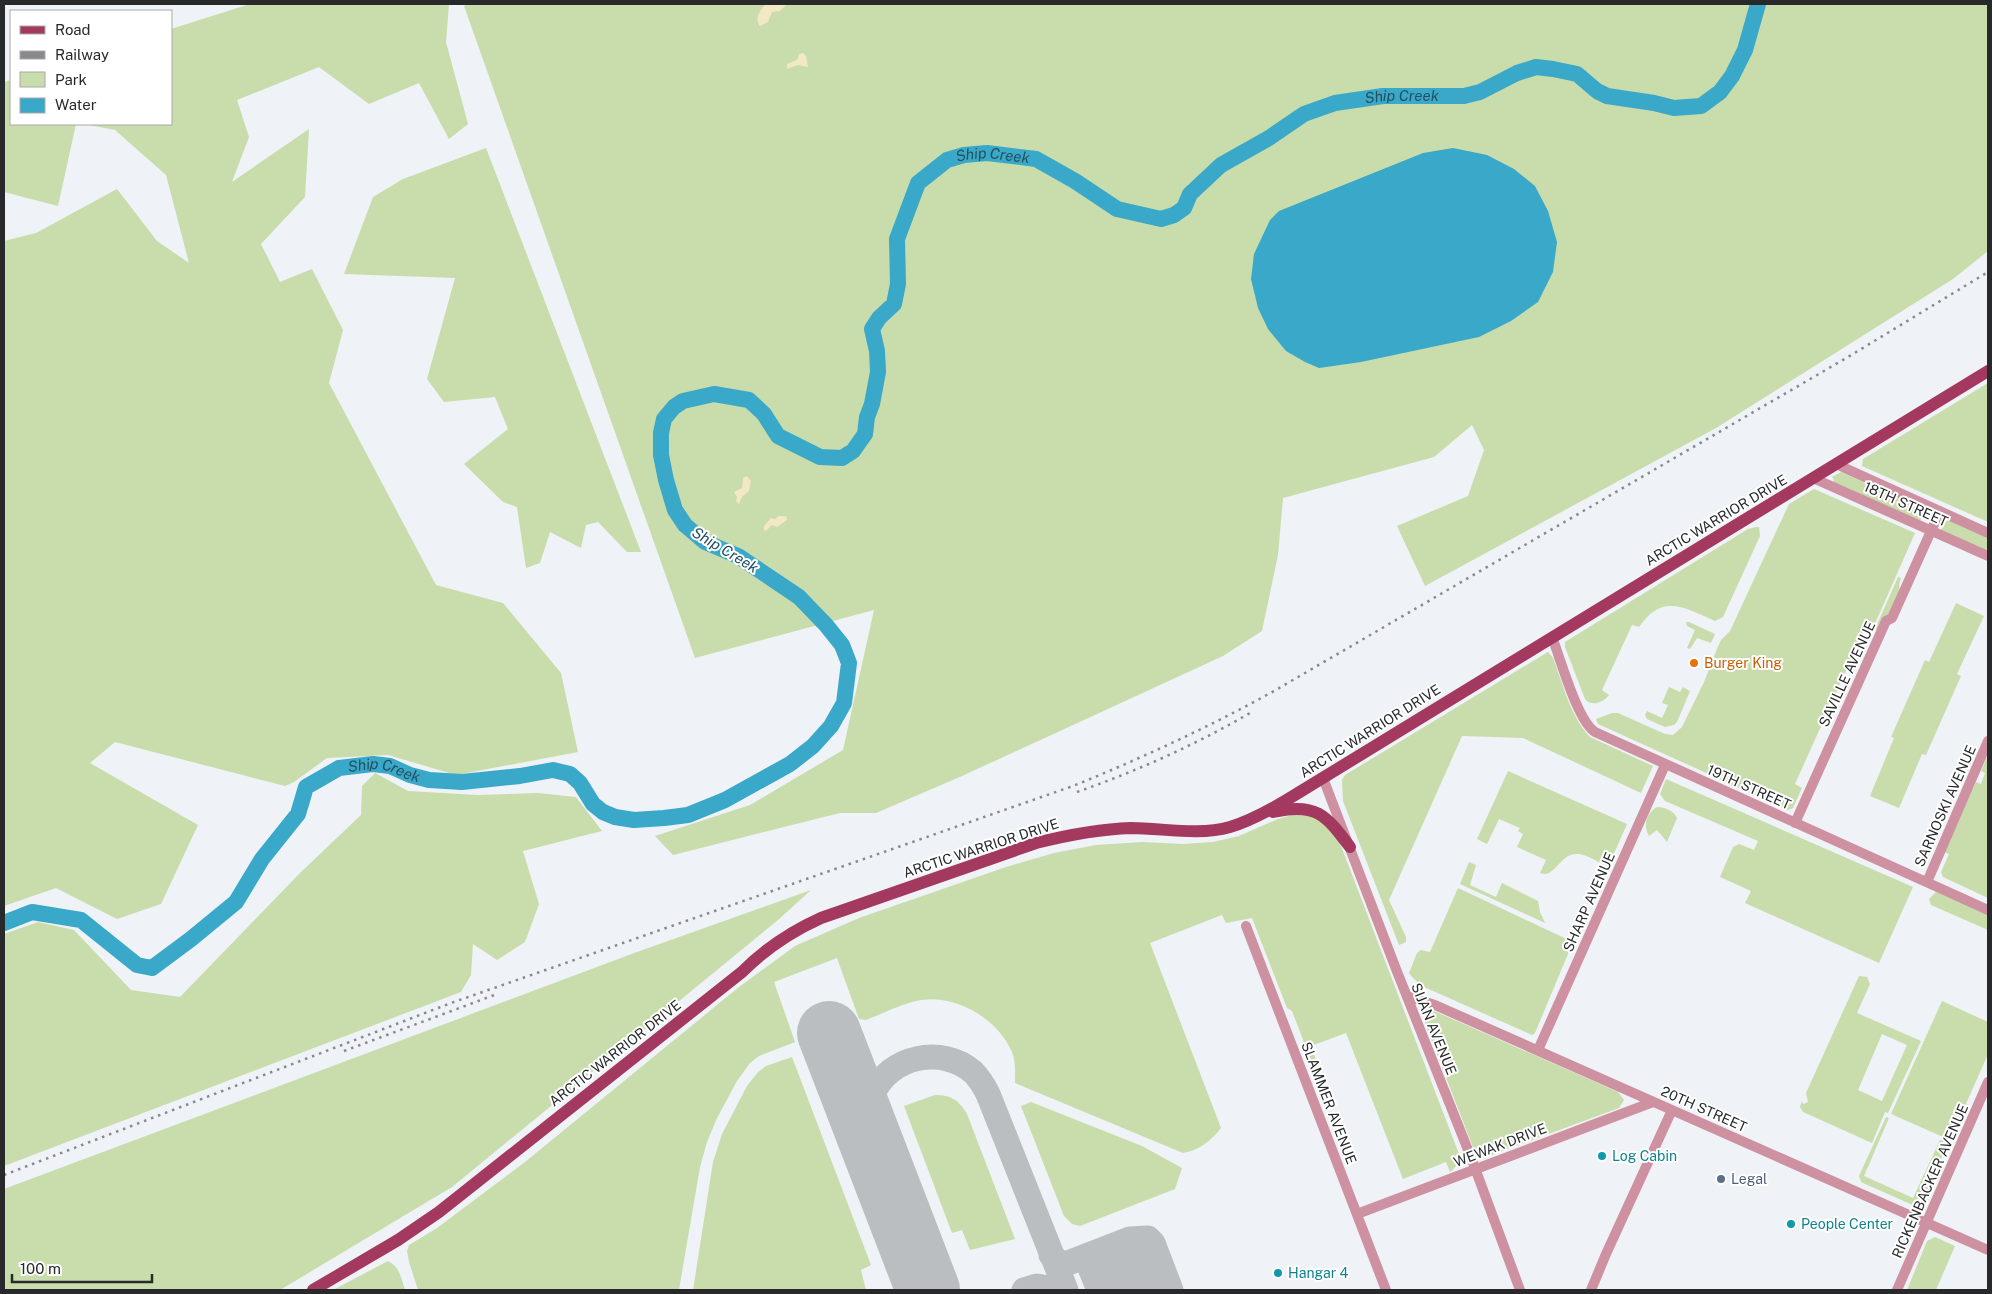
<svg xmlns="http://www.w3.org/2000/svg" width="1992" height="1294" font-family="'Public Sans',sans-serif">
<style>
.green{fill:#c9dcab;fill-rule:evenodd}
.sand{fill:#f2e8c3}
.water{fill:#39a8c9}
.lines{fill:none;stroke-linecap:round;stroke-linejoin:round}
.river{stroke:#39a8c9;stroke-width:16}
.taxiway{stroke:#bbbec1;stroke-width:25}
.runway{stroke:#bbbec1;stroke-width:64}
.minor{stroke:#ce91a1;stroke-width:10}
.primary{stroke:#a3395e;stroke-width:12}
.rail{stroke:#87898c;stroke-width:2.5;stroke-dasharray:2.5 5;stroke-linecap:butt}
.food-dot{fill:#e8710a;stroke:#fff;stroke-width:2}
.culture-dot{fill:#0f9aa8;stroke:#fff;stroke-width:2}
.service-dot{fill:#5c6f8a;stroke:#fff;stroke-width:2}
.labels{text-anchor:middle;stroke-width:4;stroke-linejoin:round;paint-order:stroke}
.street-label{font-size:14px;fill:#27292a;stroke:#fff}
.food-label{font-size:14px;fill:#c56008;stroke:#fff;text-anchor:start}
.culture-label{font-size:14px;fill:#0d838f;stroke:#fff;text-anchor:start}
.service-label{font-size:14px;fill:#4e5e75;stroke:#fff;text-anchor:start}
.water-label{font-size:15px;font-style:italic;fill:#245160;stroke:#fff}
</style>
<rect width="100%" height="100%" fill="#eff2f6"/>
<path class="green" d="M250 4H449L446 42 468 124 449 139 419 83 369 104 319 67 237 100 249 137 232 182 309 129 305 197 261 244 280 282 312 269 343 330 329 383 436 585 503 603 561 673 578 752 456 775 388 755 327 758 294 782 285 786 115 742 90 763 198 825 161 904 117 919 56 888 4 906V241L36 233 117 189 157 241 189 263 166 175 115 130 84 124H171V29Z
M468 4H1988V251L1953 279 1716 428 1425 586 1397 526 1468 496 1484 450 1472 425 1434 457 1283 498 1278 555 1262 631 1223 656 962 776 876 813H840L673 855 655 836 750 805 843 750 874 610 695 658 464 6Z
M11 80V124H76L58 206 4 192V82Z
M486 148 641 552H627L598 522 586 525 581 548 550 532 540 563 526 568 517 507 503 502 464 464 508 429 495 397 444 402 427 379 455 278 344 274 373 197 403 179Z
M1988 383V522L1862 466 1863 459Z
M1841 472 1925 510 1920 521 1833 482 1834 480 1832 477Z
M1814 489 1915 533 1874 626 1867 624 1795 784 1802 788 1793 808 1788 810 1598 724 1596 719 1612 713H1618L1665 734 1673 735 1682 727 1704 682 1717 649 1721 640 1730 631 1789 504Z
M1947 519 1988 538V551L1941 530Z
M1756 527H1759L1760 536 1723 617 1715 621C1684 607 1662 593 1639 627L1632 625 1602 690 1609 695C1603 703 1591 707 1585 699L1565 647V642L1748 529Z
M1898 577 1901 578C1898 585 1900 588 1899 595 1898 608 1886 621 1878 631L1875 629Z
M1956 603 1984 616 1957 674 1961 676 1926 755 1922 754 1899 808 1870 796 1894 738 1891 737 1925 660 1929 662Z
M1686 622H1689L1715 634 1711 643 1697 638 1690 649 1687 648 1695 630 1687 626Z
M1548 652 1553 658C1563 684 1570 716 1590 737L1653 766 1641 793 1523 738 1462 736 1389 900 1406 937V942L1399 945 1343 801 1342 780 1345 775Z
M1669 687 1680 692 1683 687 1690 691 1677 722 1674 725 1665 727 1647 719 1645 715 1647 711 1662 718 1668 705 1662 703Z
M1988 755V898L1943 877 1941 872 1949 854 1944 852 1976 782 1981 784 1985 773 1981 771Z
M1508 771 1627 824 1608 867C1600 863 1588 855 1579 854 1559 852 1556 879 1540 873L1546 860 1517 847 1523 834 1518 831 1520 828 1499 819 1487 844 1477 839Z
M375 773 408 791 477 795 538 793 576 797 602 831 523 851 539 904 525 942 497 960 473 944 471 975 461 992 4 1166V934L38 922 74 930 131 990 180 997 301 872 361 815 362 786Z
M1666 779 1913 887 1879 963 1745 903 1751 891 1720 877 1733 847 1739 844 1754 850 1758 841 1665 801 1660 794Z
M1657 807C1665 807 1674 811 1677 818L1667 842 1657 830 1649 836C1643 826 1646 813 1657 807Z
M1292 815C1317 814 1322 821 1338 838L1459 1154C1459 1163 1456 1167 1450 1172L1446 1162 1403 1179 1346 1033 1311 1046 1326 1087 1322 1089 1292 1011 1287 1008 1252 918 1226 923 1222 915 1150 943 1221 1128C1212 1140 1198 1151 1183 1153L1015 1083C1015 1072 1016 1062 1012 1052 998 1019 957 995 921 1000 903 1003 884 1013 866 1020L859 1019 837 958 774 982 795 1042 759 1056 750 1063 737 1081 717 1118 707 1142 700 1167 679 1290H418L409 1262 407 1251 409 1245 437 1228 525 1162 739 987 795 946 859 918 1006 867 1054 853 1096 845 1142 842 1183 844 1213 842 1239 836 1278 819Z
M1469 862 1476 865 1470 885 1496 897 1502 883 1538 901 1540 912 1545 923 1460 884Z
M1458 888 1573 942 1535 1033 1532 1035 1422 986 1414 979 1409 973 1417 953 1421 950 1430 952Z
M811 890 778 920 452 1187 280 1290H4V1189L637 952Z
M1936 892 1988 914V930L1931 905 1929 899Z
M1859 976 1867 977 1870 984 1857 1013 1921 1041 1888 1113 1885 1112 1872 1143 1803 1112 1800 1107 1802 1101 1803 1104 1808 1102 1806 1093ZM1882 1034 1907 1045 1882 1101 1858 1090Z
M1942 1001 1988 1022V1054L1950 1140 1891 1114Z
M1432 1010 1618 1092 1624 1100 1619 1108 1483 1158 1476 1155 1425 1023V1017L1427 1012Z
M792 1057 871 1265 861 1270 866 1290H693L713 1162 722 1134 747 1086 758 1072 766 1066Z
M935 1095C951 1095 959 1100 967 1114L1015 1239 970 1250 962 1230 952 1233 904 1106Z
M1031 1102 1142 1146 1182 1168 1175 1189 1080 1226 1072 1224 1064 1216 1021 1106Z
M1886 1117 1889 1118 1864 1176 1913 1198 1940 1140 1948 1143 1921 1206 1917 1207 1861 1182 1859 1176Z
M1935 1237 1955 1246 1936 1290H1907L1927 1241Z
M388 1261C400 1267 401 1278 405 1290H333Z"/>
<path class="sand" d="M766 4H787L780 11 772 12 768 22 760 26C754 19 760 10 766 4Z
M803 53 806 56 808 67 798 65 787 69V64L797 60 799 54Z
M747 476 751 481 749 491 742 497 739 504 736 501 737 497 734 492 742 488 743 478Z
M779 516H786L787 520 777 527 772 525 766 531 764 530V526L771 518 775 519Z"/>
<path class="water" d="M1453 148 1487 155 1514 169 1535 186 1548 211 1557 242 1553 272 1538 302 1511 321 1479 337 1361 362 1319 368 1305 362 1286 351 1268 329 1258 308 1251 279 1254 254 1270 220 1279 211 1423 153Z"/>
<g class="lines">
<path class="river" id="s1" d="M4 923 32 912 81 920 137 965 152 968 191 939 236 902 262 859 298 814 306 787 339 768 373 764 390 766 410 775 429 780 462 782 520 776 553 770 570 774 580 783 593 804 603 812 615 817 634 820 664 818 688 815 725 800 790 764 813 746 831 726 844 703 849 663 842 645 826 625 799 597 738 556 705 542 685 525 675 510 666 480 661 455V433L664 419 674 407 683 401 714 394 749 400 764 414 778 436 820 457 842 458 853 451 865 434 867 417 872 404 878 372 877 351 872 329 879 318 894 304 898 284 897 239 918 183 947 160 964 155 987 153 1036 159 1075 181 1117 209 1161 219 1174 215 1184 208 1190 194 1221 165 1269 138 1304 114 1335 103 1383 96H1464L1480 92 1517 73 1536 67 1553 69 1577 74 1597 91 1607 96 1654 103 1674 108 1701 106 1720 92 1732 76 1745 50 1758 4"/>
<path class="taxiway" d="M870 1140C868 1124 867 1109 873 1094 889 1056 942 1045 973 1072 979 1078 984 1086 988 1094L1066 1290
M1112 1247 1123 1246 1131 1250 1147 1290
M1051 1255 1060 1263H1068L1130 1239 1148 1238 1153 1243 1171 1290
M1091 1255C1114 1252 1116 1273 1122 1290
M1082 1258 1088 1263 1099 1290
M1024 1290 1037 1286 1058 1290"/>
<path class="runway" d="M829 1033 928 1290"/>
<path class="minor" d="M1836 464 1988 533
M1813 478 1988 556
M1552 637C1561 660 1577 720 1595 732L1988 910
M1323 778 1396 969 1472 1160 1520 1290
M1795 823 1886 621 1892 618 1940 511
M1927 882 1988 741
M1246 926 1386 1290
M1407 996 1435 1005 1988 1250
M1538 1050 1665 765
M1357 1214 1653 1102
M1591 1290 1606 1254 1672 1110
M1897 1290 1988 1082"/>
<path class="primary" d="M1273 812C1316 802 1326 815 1350 847
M313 1290 398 1240 439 1212 742 972C766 948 790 932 821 918L1036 843C1068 835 1099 829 1131 828 1163 828 1198 836 1230 827 1250 821 1268 811 1285 801L1988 371"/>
<path class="rail" d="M1077 792C1137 771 1195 745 1250 713
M344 1051 497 994
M4 1175 451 1003 1073 786C1142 758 1209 727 1274 691L1848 357 1988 272"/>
</g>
<circle class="food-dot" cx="1694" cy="663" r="5"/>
<g class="culture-dot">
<circle cx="1602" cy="1156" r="5"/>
<circle cx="1791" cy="1224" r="5"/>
<circle cx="1278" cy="1273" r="5"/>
</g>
<circle class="service-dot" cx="1721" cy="1179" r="5"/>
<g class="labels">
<g class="street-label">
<text transform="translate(1906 504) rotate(24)" y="5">18TH STREET</text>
<text transform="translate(1716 520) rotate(-31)" y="5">ARCTIC WARRIOR DRIVE</text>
<text transform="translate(1847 674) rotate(-65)" y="5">SAVILLE AVENUE</text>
<text transform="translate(1370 731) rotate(-32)" y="5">ARCTIC WARRIOR DRIVE</text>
<text transform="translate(1749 787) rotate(24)" y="5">19TH STREET</text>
<text transform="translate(1945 806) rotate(-66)" y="5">SARNOSKI AVENUE</text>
<text transform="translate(981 848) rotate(-18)" y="5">ARCTIC WARRIOR DRIVE</text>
<text transform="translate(1589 902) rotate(-66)" y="5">SHARP AVENUE</text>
<text transform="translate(1434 1029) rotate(68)" y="5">SIJAN AVENUE</text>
<text transform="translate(615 1053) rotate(-38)" y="5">ARCTIC WARRIOR DRIVE</text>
<text transform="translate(1329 1103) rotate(69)" y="5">SLAMMER AVENUE</text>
<text transform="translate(1704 1109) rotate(24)" y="5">20TH STREET</text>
<text transform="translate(1500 1145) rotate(-21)" y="5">WEWAK DRIVE</text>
<text transform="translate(1930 1181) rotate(-66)" y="5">RICKENBACKER AVENUE</text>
</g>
<g class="food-label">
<text x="1704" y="668">Burger King</text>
</g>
<g class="culture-label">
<text x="1612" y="1161">Log Cabin</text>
<text x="1801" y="1229">People Center</text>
<text x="1288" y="1278">Hangar 4</text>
</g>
<g class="service-label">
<text x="1731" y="1184">Legal</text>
</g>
<g class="water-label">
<text dy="5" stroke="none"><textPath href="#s1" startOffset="2446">Ship Creek</textPath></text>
<text dy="5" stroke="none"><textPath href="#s1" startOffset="1981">Ship Creek</textPath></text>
<text transform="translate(725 550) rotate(31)" y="5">Ship Creek</text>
<text dy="5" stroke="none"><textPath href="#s1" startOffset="494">Ship Creek</textPath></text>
</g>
</g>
<rect width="1992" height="1294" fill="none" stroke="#27292a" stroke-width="10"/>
<rect x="10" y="10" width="162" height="115" fill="#ffffff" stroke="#a9a9aa"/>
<rect x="20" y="26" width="25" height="8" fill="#a3395e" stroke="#a9a9aa"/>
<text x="55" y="35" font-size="15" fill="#27292a">Road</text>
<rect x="20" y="51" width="25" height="8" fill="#87898c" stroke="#a9a9aa"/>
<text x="55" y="60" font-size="15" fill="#27292a">Railway</text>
<rect x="20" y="72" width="25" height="15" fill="#c9dcab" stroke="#a9a9aa"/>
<text x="55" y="85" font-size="15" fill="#27292a">Park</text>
<rect x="20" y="98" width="25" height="15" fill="#39a8c9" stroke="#a9a9aa"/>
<text x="55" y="110" font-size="15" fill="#27292a">Water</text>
<path d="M12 1274v8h140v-8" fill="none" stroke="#27292a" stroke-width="2.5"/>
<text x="20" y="1274" font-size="15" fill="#27292a" stroke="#ffffff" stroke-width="4" paint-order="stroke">100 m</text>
</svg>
